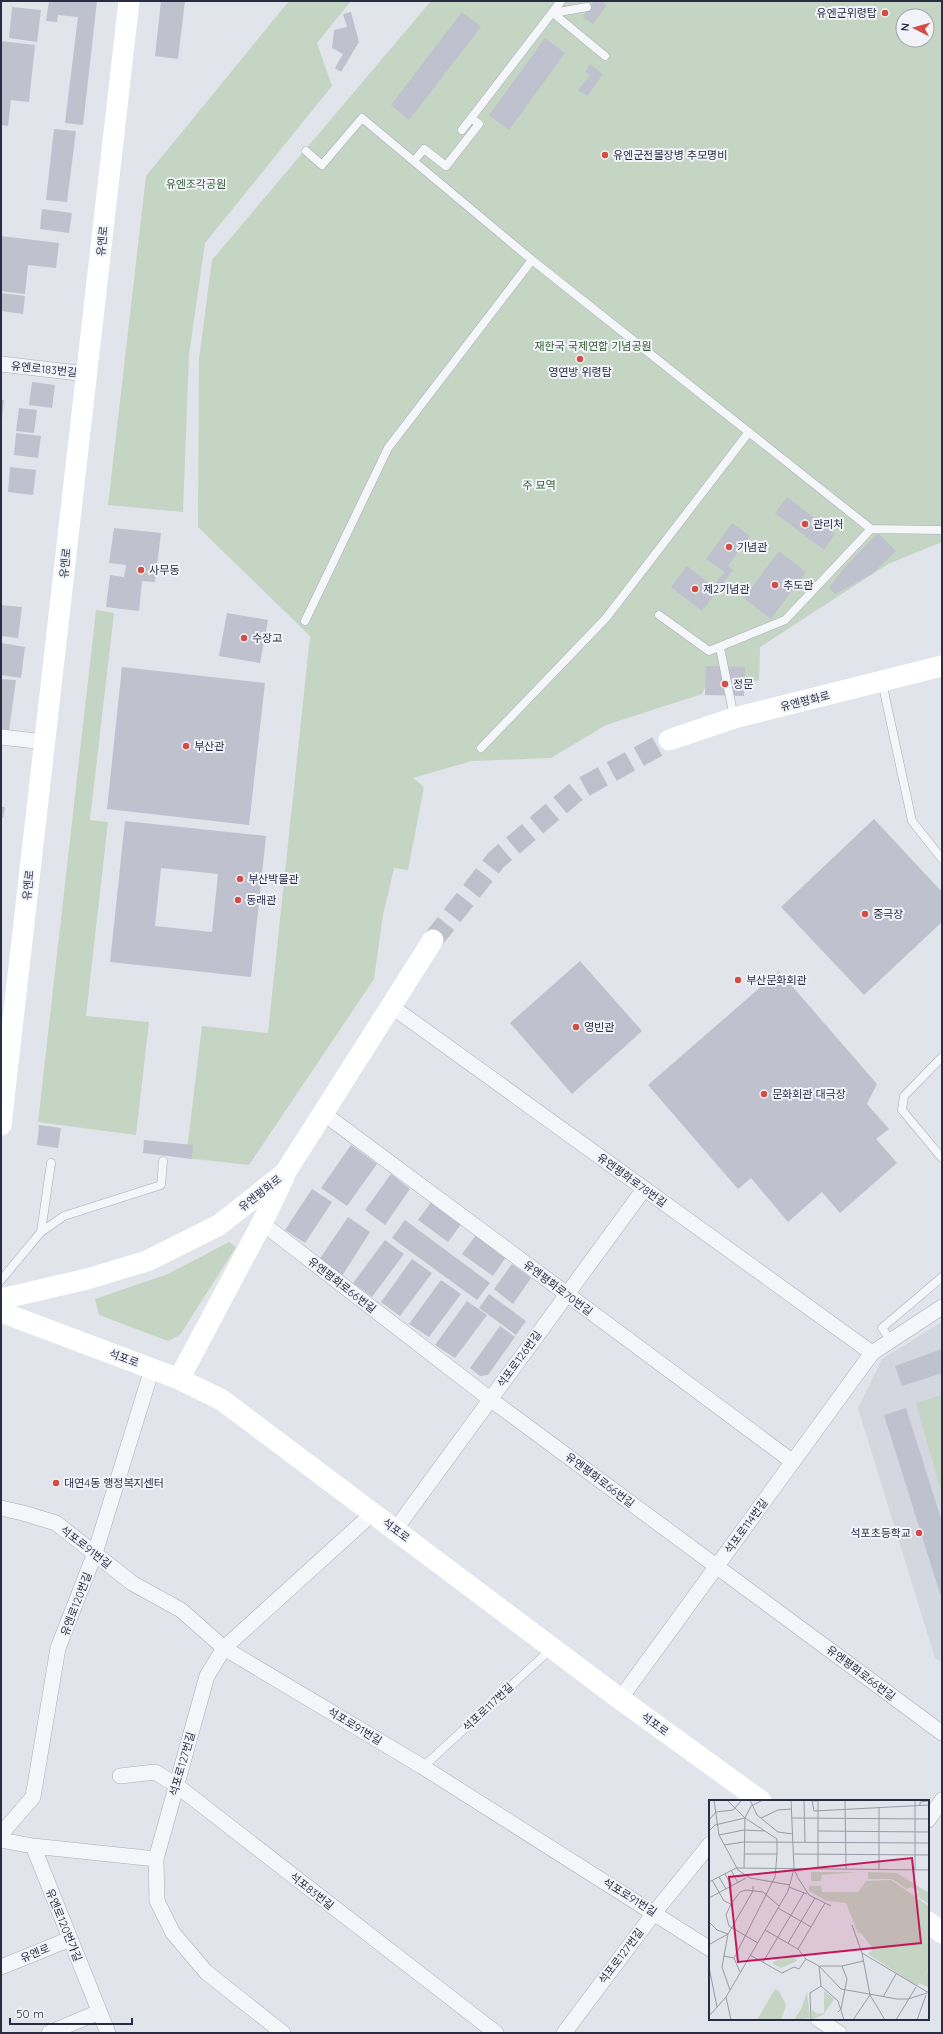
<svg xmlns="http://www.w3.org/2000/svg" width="943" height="2034" font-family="Quicksand,'Noto Sans KR',sans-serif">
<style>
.built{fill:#d4d6e0}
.green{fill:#c4d5c3;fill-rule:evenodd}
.building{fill:#bfc1ce;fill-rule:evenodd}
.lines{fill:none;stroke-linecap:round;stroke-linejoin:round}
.secondary-tunnel{stroke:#bdbfca;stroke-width:21;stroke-dasharray:21 10;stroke-linecap:butt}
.service-casing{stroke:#aaadb9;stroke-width:9}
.minor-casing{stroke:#aaadb9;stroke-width:16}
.service{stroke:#f5f6f9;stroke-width:8}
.minor{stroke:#f5f6f9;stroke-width:15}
.secondary{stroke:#fff;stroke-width:21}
.poi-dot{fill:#d34d44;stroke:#f2f3f8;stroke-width:1.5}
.labels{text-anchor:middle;stroke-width:4;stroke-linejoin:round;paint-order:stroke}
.poi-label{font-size:11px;fill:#292d44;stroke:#f2f3f8;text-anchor:start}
.park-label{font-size:11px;fill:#366037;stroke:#f2f3f8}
.street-label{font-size:11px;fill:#292d44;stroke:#f2f3f8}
.inset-road{fill:none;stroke:#989ba8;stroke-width:1}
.view{fill:#c2185b;fill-opacity:0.15;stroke:#c2185b;stroke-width:2}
.inset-edge{fill:none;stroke:#292d44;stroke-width:2}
</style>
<rect width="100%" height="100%" fill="#e2e4eb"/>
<path class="built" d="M942 1322V1662L935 1658 858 1408 882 1359Z"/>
<path class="green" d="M289 1H351L317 43 332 86 205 243 189 355 183 512 108 505 146 176Z
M431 1H942V542L888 564 760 647 759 681 745 680 705 688 702 694 606 725 551 758 472 761 413 778 424 787 408 870 394 868 383 915 374 979 249 1165 186 1158 202 1026 268 1033 310 636 198 527 199 359 212 260ZM903 16H927V40H903Z
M96 610 114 613 90 820 108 822 86 1016 149 1022 136 1135 38 1122Z
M229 1242 236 1247 180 1335 168 1341 99 1315 95 1299 168 1274Z
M942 1395V1494L916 1403Z"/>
<path class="building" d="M49 1H97L83 125 65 123 78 17 58 15 57 22 46 21Z
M161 1H185L178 59 155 56Z
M594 1H602L607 5 593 24 583 17Z
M12 7 41 10 37 42 9 38Z
M351 12 359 42 341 72 335 68 343 54 332 48 334 30 347 27 343 14Z
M462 12 481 27 409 120 391 105Z
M545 38 565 53 509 130 489 115Z
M1 41 35 45 29 102 11 100 8 126 1 125Z
M590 64 603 74 587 96 578 90 590 75 585 72Z
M54 129 76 131 67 202 46 200Z
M42 209 72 213 69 233 40 229Z
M1 236 59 243 56 268 28 265 25 294 1 291Z
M1 293 25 296 23 314 1 311Z
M32 382 55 385 52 408 29 405Z
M1 400H4L2 419H1Z
M19 408 37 410 34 433 16 431Z
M16 433 41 436 38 458 14 455Z
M10 467 36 470 33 495 8 492Z
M787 497 835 534 824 550 775 513Z
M732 523 750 536 728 566 733 570 702 611 671 587 687 566 713 586 725 572 706 559Z
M114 528 161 533 155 582 142 581 139 611 106 607 110 575 124 577 126 565 109 563Z
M878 533 896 551 872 574 835 594 829 588 845 567Z
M779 551 806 572 771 619 744 598Z
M1 605 22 607 18 638 1 636Z
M227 613 268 620 260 663 219 656Z
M1 643 25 647 21 678 1 675Z
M706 666 745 667 744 696 705 695Z
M122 667 265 683 249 825 107 809Z
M1 679 16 680 9 730 1 729Z
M1 807H5L3 818H1Z
M874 819 942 892V922L864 995 781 907Z
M125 821 266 836 251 977 110 962ZM161 868 218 874 212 932 155 926Z
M580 961 642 1031 572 1094 510 1023Z
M779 971 877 1084 867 1104 889 1129 876 1139 897 1163 840 1213 822 1192 788 1222 751 1178 738 1189 648 1085Z
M39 1125 61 1128 58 1148 37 1145Z
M144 1140 193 1145 192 1159 143 1153Z
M351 1145 377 1164 347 1206 321 1188Z
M391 1174 410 1189 385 1225 365 1210Z
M312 1189 332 1202 305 1243 285 1230Z
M432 1201 462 1223 448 1242 418 1220Z
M348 1217 370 1232 342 1276 319 1260Z
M405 1220 490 1283 477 1300 392 1238Z
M476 1235 506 1257 493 1276 462 1254Z
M385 1240 404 1254 372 1297 353 1283Z
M412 1259 432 1273 400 1316 381 1302Z
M512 1264 531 1278 513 1304 494 1289Z
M441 1280 461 1294 429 1337 409 1324Z
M489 1294 526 1321 516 1335 479 1308Z
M467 1301 487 1315 455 1358 435 1345Z
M500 1326 515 1337 488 1375 480 1376 470 1368Z
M942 1349V1373L902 1386 895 1366Z
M906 1408 942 1522V1600L884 1415Z"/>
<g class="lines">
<path class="secondary-tunnel" d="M433 940 496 860 578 790 669 740"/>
<g class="service-casing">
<path id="service" d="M553 13 605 56
M553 13 587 7
M462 130 561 1
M306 151 322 165 362 118 532 260 871 529 785 620 709 651 659 615
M414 161 424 149 446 166 479 124 471 118
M871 529 942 530
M305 621 388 448 532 260
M720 648 734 717
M882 682 912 821 942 859
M481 748 606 618 749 432
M942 1057 904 1096 902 1110 942 1158
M41 1232 51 1163
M1 1280 41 1232 64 1216 161 1185 163 1161
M891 1341 882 1328 942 1277
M423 1767 552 1648"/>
</g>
<g class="minor-casing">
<path id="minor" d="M1 364 87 374
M1 737 45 742
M391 1006 872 1353
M323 1113 793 1462
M262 1223 490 1399 942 1733
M1 1508 23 1513 56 1523 132 1583 181 1610 224 1648 423 1767 710 1949
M395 1530 644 1189
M620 1699 872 1353 942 1307
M120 1776 155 1772 176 1785 496 2033
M928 1820 942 1800
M1 1834 33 1797 58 1648 95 1553 152 1369
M1 1840 33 1846 156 1859
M33 1846 108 2033
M1 1967 70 1939
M818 2019 839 2033
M49 2033 99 2012
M283 2033 206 1972 173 1933 157 1901 156 1859 207 1676 224 1648 373 1513
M564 2033 654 1913 710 1844"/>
</g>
<use href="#service" class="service"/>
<use href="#minor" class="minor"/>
<path class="secondary" d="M669 740 734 718 942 666
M1 1125 129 1
M1 1299 87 1279 147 1261 219 1225 285 1173 433 940
M1 1312 179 1379 222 1400 620 1699 761 1801
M179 1379 262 1223 284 1177
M928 1922 942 1933"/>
</g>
<g class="poi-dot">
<circle cx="885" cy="13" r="4"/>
<circle cx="605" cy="155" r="4"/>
<circle cx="580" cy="359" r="4"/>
<circle cx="805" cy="524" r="4"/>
<circle cx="729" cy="547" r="4"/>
<circle cx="141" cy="570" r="4"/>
<circle cx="775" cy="585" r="4"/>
<circle cx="695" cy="589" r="4"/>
<circle cx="244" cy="638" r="4"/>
<circle cx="725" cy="684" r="4"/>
<circle cx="186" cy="746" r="4"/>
<circle cx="240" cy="879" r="4"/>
<circle cx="238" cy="900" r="4"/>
<circle cx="865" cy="914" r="4"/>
<circle cx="738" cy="980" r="4"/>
<circle cx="576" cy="1027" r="4"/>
<circle cx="764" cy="1094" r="4"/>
<circle cx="56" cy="1483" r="4"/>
<circle cx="919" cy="1533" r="4"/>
</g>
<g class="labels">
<g class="poi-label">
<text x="877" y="17" text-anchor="end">유엔군위령탑</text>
<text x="613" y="159">유엔군전몰장병 추모명비</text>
<text x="580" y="376" text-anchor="middle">영연방 위령탑</text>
<text x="813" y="528">관리처</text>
<text x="737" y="551">기념관</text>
<text x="149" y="574">사무동</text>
<text x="783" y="589">추도관</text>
<text x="703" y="593">제2기념관</text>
<text x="252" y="642">수장고</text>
<text x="733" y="688">정문</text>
<text x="194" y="750">부산관</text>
<text x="248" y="883">부산박물관</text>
<text x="246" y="904">동래관</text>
<text x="873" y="918">중극장</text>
<text x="746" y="984">부산문화회관</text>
<text x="584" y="1031">영빈관</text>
<text x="772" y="1098">문화회관 대극장</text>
<text x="64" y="1487">대연4동 행정복지센터</text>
<text x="911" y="1537" text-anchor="end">석포초등학교</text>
</g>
<g class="park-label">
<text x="196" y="188">유엔조각공원</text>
<text x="593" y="350">재한국 국제연합 기념공원</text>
<text x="539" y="489">주 묘역</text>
</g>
<g class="street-label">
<text transform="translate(102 241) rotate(-84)" y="4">유엔로</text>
<text transform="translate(44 369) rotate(6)" y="4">유엔로183번길</text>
<text transform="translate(65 563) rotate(-84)" y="4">유엔로</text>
<text transform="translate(805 701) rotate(-14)" y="4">유엔평화로</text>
<text transform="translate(28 885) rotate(-84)" y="4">유엔로</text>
<text transform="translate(632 1180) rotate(36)" y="4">유엔평화로78번길</text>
<text transform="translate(260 1193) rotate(-38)" y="4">유엔평화로</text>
<text transform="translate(342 1285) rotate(38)" y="4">유엔평화로66번길</text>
<text transform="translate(558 1288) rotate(37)" y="4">유엔평화로70번길</text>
<text transform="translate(124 1358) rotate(20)" y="4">석포로</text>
<text transform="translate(519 1359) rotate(-54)" y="4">석포로126번길</text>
<text transform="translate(600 1480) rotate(37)" y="4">유엔평화로66번길</text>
<text transform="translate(746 1526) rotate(-54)" y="4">석포로114번길</text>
<text transform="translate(396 1530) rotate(37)" y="4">석포로</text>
<text transform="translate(86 1547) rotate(38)" y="4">석포로91번길</text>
<text transform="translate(76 1604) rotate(-69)" y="4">유엔로120번길</text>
<text transform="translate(861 1673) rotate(37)" y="4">유엔평화로66번길</text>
<text transform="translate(488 1707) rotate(-43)" y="4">석포로117번길</text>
<text transform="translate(655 1724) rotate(36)" y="4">석포로</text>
<text transform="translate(355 1726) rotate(31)" y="4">석포로91번길</text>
<text transform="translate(182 1764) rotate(-74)" y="4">석포로127번길</text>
<text transform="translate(312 1891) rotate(38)" y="4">석포83번길</text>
<text transform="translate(630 1897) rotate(32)" y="4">석포로91번길</text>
<text transform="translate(64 1925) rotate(68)" y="4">유엔로120번가길</text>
<text transform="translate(35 1953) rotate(-22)" y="4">유엔로</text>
<text transform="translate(621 1956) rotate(-53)" y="4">석포로127번길</text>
</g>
</g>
<g transform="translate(709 1800)">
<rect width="220" height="220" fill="#e2e4eb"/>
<path d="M102 72H149L113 75 112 81H102ZM159 72 188 73 220 93V104L208 96 210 92 202 87 198 89 183 79H159ZM182 80 220 106V167L211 182 220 168V188L210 183 208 186 159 154 164 149 152 133H149L137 103 118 101 100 91V86H112L113 92H149L157 81ZM85 154 88 161 72 168 64 164V162ZM66 189 70 191 77 205 72 220H48ZM115 191 125 199 115 214 103 220V210L108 214 115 213ZM98 192 101 218 85 220 92 209Z" fill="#c4d5c3"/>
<path class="inset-road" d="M5 0 10 35 29 70 41 78 81 85M41 0 48 15 69 32 84 34M82 0 85 69 89 78 100 95 122 106M95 0 96 42M103 0 105 11 220 5M109 0V69M136 0 137 69M104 1 116 0M211 5V2L220 1M52 18 69 10 83 9M83 18 220 19M0 20 7 12 24 10 33 0M0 31 6 25 36 18M109 31 220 32M10 35 35 30 55 31M15 45 35 42 220 43M35 54H68M85 54 220 55M35 68 36 18 42 6 54 0M170 69V7M22 70 29 83M206 70V0M16 74 23 86M10 77 17 89M3 80 15 101 22 104M0 82 27 68 220 70M80 87 98 94M0 98 37 78M69 108 102 127M0 122 8 130 19 134M143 125 153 153 161 195 176 220M56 130 89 149 97 159 110 166 132 189 188 199H199L218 193M49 143 20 126 17 115 22 104 31 92 37 90 54 92 70 106M79 143 106 98M1 144 19 134M89 149 116 103M153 153 220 193M41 155 73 173 85 167 90 169 97 159M14 156 25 158 66 77 68 54V39L36 18 18 0M25 158 31 172M54 162 95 93M110 166 112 186M111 166H133L154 161M0 167 8 207M112 186 129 201 135 220M21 190 13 167 19 134 44 91V86M17 197 22 220M174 197 187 174M129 212 132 209 138 179 133 166M0 216 17 197 79 91 85 69M102 220 101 193 112 186M144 220 161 195M187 220 207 187M208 220 217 195"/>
<path class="view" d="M203 58 212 143 29 162 20 77Z"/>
<rect width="220" height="220" class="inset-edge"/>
</g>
<rect width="943" height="2034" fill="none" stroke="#292d44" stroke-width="4"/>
<g transform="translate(915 28) rotate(276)"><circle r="19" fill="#f2f3f8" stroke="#a2a4b0"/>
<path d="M0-3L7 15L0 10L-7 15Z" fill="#d34d44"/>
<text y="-6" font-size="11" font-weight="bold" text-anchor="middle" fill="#292d44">N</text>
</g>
<path d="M10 2018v6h122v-6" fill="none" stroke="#292d44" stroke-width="2"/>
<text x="16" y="2018" font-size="12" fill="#292d44" stroke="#f2f3f8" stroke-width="3" paint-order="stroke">50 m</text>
</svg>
